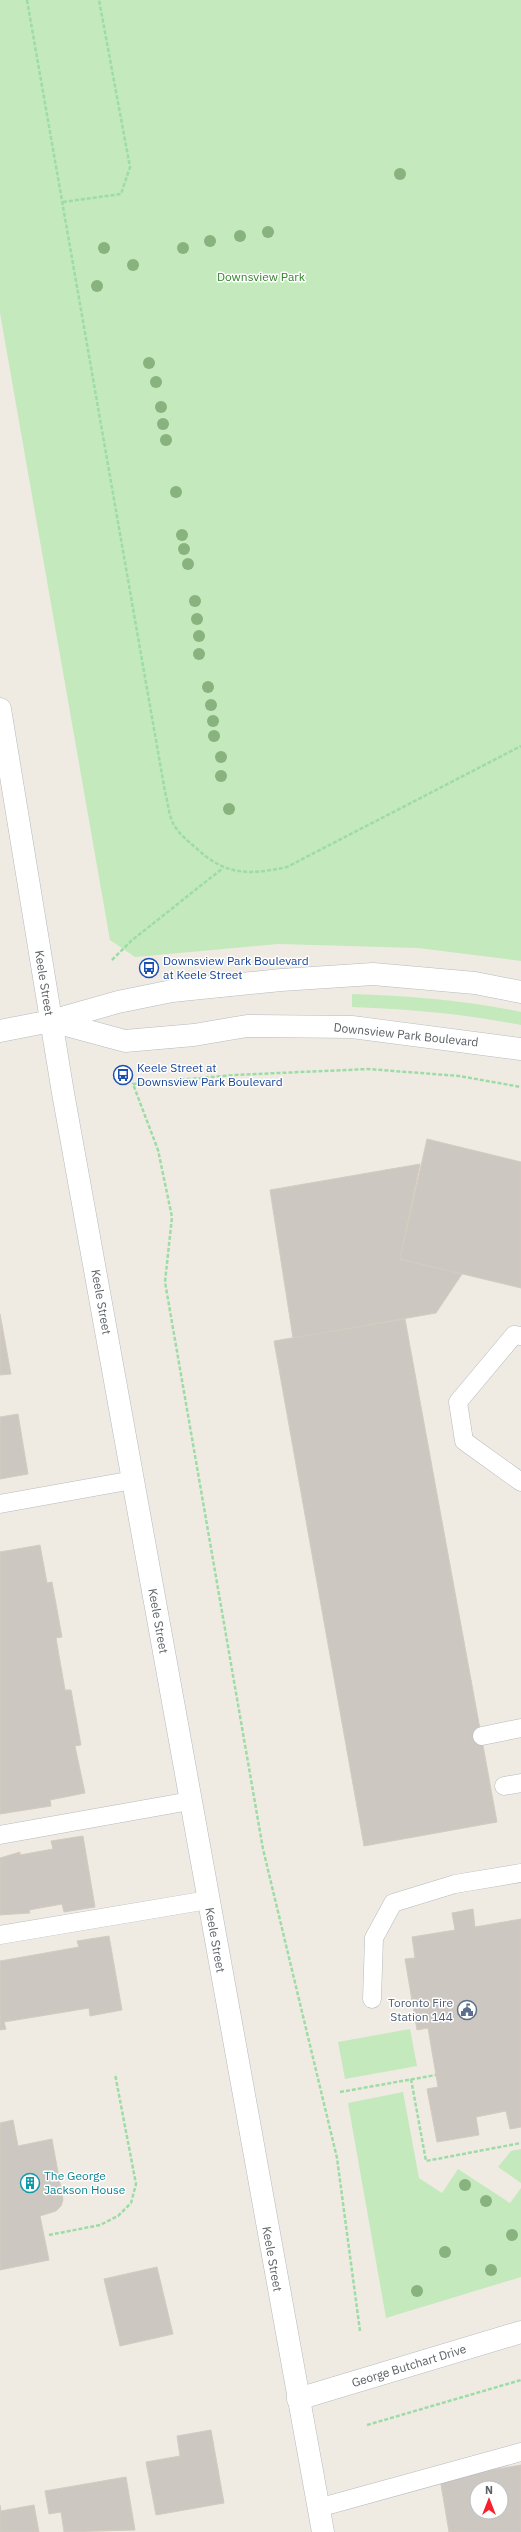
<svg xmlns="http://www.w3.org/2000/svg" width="521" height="2532" font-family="'IBM Plex Sans',sans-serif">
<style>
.green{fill:#c3e9bd}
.building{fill:#ccc8c1;stroke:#d4cbc0;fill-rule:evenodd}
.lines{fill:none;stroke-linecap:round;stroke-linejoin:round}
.lane-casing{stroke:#b5babe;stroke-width:19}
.street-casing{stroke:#b5babe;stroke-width:23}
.secondary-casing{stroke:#b4b9be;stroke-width:23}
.path{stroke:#9edca6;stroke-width:2.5;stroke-dasharray:4 2;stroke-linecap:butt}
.lane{stroke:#fff;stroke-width:18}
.street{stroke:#fff;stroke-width:22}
.secondary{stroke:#fff;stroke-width:22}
.tree{fill:#88b27e}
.labels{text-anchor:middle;stroke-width:3;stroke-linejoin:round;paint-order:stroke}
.park-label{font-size:12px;fill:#34832c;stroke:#fff}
.transit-label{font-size:12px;fill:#164399;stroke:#fff;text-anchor:start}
.street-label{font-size:12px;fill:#5b6165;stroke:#fff}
.service-label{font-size:12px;fill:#4e5e75;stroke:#fff;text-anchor:end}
.culture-label{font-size:12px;fill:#0d838f;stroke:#fff;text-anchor:start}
</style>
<rect width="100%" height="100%" fill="#efebe3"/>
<path class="green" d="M0 0H521V961L418 948 278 944 135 957 110 940 0 313Z
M352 994C409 996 465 1000 521 1012V1025C465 1014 409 1009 352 1007Z
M410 2029 417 2066 345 2079 338 2042Z
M403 2092 419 2178 442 2193 458 2169 510 2203 521 2188V2277L386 2318 348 2103Z
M521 2149V2183L498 2167 511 2151Z"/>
<path class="building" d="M427 1139 521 1162V1288L400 1259Z
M420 1164 400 1259 462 1274 436 1313 293 1338 270 1190Z
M0 1314 11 1374 0 1375Z
M405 1319 497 1822 364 1846 274 1341Z
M18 1414 28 1474 0 1479V1417Z
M40 1545 47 1583 52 1582 62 1637 56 1638 65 1690H71L81 1745 75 1746 85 1793 50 1800 51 1806 0 1814V1552Z
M83 1836 95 1907 64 1912 62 1904 29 1910 30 1913 0 1915V1858L20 1852V1855L53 1849 51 1841Z
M473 1909 475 1927 521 1919V2127L510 2129 506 2111 476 2117 479 2135 437 2142 427 2089 438 2087 428 2028 417 2030 405 1959 415 1958 412 1937 455 1930 452 1913Z
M109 1936 122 2010 90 2016 89 2008 4 2022 6 2029 0 2030V1961L79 1947 77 1941Z
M13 2120 18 2146 52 2139 63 2200 61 2206 56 2211 40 2216 49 2260 0 2270V2123Z
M157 2267 173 2334 120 2346 104 2279Z
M211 2430 224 2503 156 2515 146 2462 180 2456 177 2436Z
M521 2465V2532H449L440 2479ZM477 2488H501V2512H477Z
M126 2477 135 2530 64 2532 61 2512 49 2514 45 2491Z
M0 2505 1 2511 34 2505 39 2532H0Z"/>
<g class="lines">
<g class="lane-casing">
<path id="lane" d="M521 1336 514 1335 458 1402 464 1441 521 1482
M0 1504 133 1480
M482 1736 521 1728
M504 1786 521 1783
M0 1835 190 1801
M0 1935 208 1900
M372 1999 374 1938 393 1903 455 1884 521 1873
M318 2508 521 2452"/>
</g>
<g class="street-casing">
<path id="street" d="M51 1021 125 1041 194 1035 247 1026 352 1027 521 1049
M0 1031 51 1021 118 1002 172 991 281 980 373 974 475 983 521 992
M298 2399 521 2332"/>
</g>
<g class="secondary-casing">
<path id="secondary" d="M0 709 63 1093 323 2532"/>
</g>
<path class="path" d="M27 0 165 792C168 802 169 817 174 825 179 834 188 841 196 848 226 876 249 875 287 867L521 746
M63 202 121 194 130 167 99 0
M112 960 131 941 223 868
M411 2079 426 2161 521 2143
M340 2092 436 2075
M49 2235 100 2225 118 2216 131 2203 136 2184 115 2074
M360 2331 337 2158 263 1849 165 1282 172 1217 158 1150 133 1084 234 1075 368 1069 459 1076 521 1087
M367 2425 521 2380"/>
<use href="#lane" class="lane"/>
<use href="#street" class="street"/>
<use href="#secondary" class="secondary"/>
</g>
<g class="tree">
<circle cx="400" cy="174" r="6"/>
<circle cx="268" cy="232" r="6"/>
<circle cx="240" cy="236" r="6"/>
<circle cx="210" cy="241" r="6"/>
<circle cx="104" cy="248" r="6"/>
<circle cx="183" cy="248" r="6"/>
<circle cx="133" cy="265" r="6"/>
<circle cx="97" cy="286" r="6"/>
<circle cx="149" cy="363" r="6"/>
<circle cx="156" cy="382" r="6"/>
<circle cx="161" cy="407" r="6"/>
<circle cx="163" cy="424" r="6"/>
<circle cx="166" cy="440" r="6"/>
<circle cx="176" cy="492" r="6"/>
<circle cx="182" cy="535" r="6"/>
<circle cx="184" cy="549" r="6"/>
<circle cx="188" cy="564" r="6"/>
<circle cx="195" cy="601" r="6"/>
<circle cx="197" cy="619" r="6"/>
<circle cx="199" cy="636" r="6"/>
<circle cx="199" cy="654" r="6"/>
<circle cx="208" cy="687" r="6"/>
<circle cx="211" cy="705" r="6"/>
<circle cx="213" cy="721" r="6"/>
<circle cx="214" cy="736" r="6"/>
<circle cx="221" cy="757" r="6"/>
<circle cx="221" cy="776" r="6"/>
<circle cx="229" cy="809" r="6"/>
<circle cx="465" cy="2185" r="6"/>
<circle cx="486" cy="2201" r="6"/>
<circle cx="512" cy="2235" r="6"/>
<circle cx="445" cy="2252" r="6"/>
<circle cx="491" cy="2270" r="6"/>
<circle cx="417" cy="2291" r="6"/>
</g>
<defs>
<g id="bus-ring" transform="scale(1)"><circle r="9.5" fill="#fff" stroke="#1a4fb4" stroke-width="1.5"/><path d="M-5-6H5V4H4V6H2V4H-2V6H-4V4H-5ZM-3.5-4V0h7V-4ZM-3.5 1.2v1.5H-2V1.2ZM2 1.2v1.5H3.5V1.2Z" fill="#1a4fb4"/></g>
<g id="civic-ring" transform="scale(1)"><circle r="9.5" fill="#fff" stroke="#5c6f8a" stroke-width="1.5"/><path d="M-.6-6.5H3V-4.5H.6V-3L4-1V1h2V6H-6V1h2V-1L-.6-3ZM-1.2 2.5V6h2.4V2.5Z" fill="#5c6f8a"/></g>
<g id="building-ring" transform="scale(1)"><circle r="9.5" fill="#fff" stroke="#0f9aa8" stroke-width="1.5"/><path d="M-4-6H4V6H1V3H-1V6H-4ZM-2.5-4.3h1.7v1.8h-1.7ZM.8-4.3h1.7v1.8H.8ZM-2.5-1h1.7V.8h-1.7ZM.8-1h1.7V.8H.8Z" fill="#0f9aa8"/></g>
</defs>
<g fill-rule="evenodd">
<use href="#bus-ring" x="149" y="968"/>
<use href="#bus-ring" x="123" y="1075"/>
<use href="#civic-ring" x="467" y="2010"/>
<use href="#building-ring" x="30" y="2183"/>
</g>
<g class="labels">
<g class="park-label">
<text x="261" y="281">Downsview Park</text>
</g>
<g class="transit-label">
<text x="163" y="965">Downsview Park Boulevard<tspan x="163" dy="14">at Keele Street</tspan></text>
<text x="137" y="1072">Keele Street at<tspan x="137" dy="14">Downsview Park Boulevard</tspan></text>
</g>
<g class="street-label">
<text transform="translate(44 983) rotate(81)" y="4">Keele Street</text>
<text transform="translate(406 1035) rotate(6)" y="4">Downsview Park Boulevard</text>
<text transform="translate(101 1302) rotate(80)" y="4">Keele Street</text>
<text transform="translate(158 1621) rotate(80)" y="4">Keele Street</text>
<text transform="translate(215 1940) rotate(80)" y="4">Keele Street</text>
<text transform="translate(272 2259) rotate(80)" y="4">Keele Street</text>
<text transform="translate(409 2366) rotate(-17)" y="4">George Butchart Drive</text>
</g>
<g class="service-label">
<text x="453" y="2007">Toronto Fire<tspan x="453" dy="14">Station 144</tspan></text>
</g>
<g class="culture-label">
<text x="44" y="2180">The George<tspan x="44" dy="14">Jackson House</tspan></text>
</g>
</g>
<g transform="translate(489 2500)"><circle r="19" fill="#ffffff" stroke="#bdc0c1"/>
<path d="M0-3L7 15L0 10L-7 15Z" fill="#f91f2c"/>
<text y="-6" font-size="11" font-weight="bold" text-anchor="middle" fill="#5b6165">N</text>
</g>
</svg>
